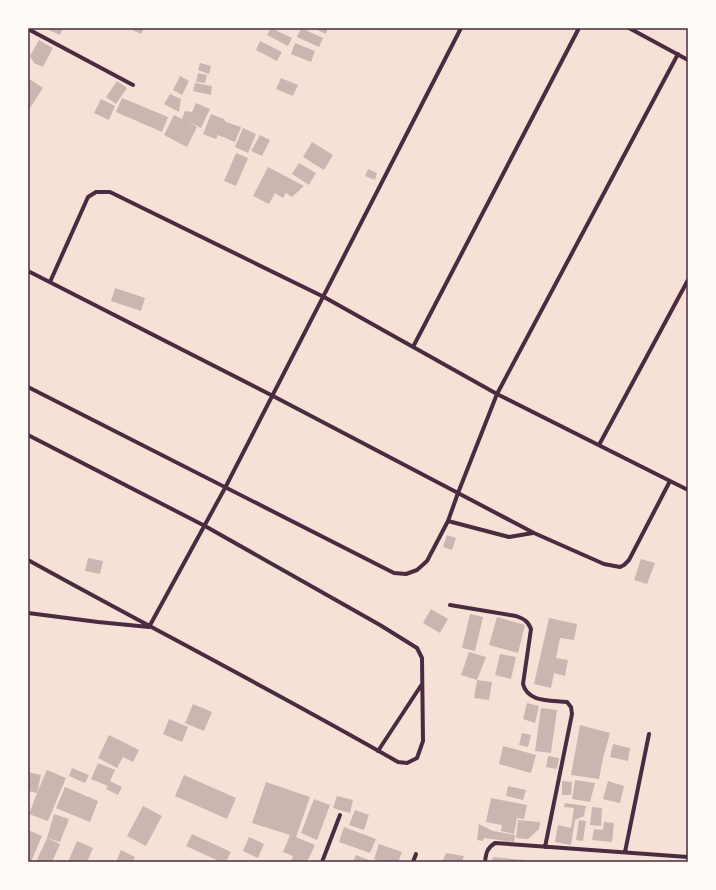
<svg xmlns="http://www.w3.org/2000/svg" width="716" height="890" font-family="'Source Sans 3',sans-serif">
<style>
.building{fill:#ccb4b1}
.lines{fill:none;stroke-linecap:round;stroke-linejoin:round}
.minor{stroke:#4a2c40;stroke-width:4}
.neatline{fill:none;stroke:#4a2c40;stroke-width:1.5}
</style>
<rect width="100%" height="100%" fill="#f7e1d7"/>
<path class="building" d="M44 28H63L60 35Z
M128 28H144L141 34Z
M271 28 292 38 288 46 267 35Z
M301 28 323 38 319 47 297 37Z
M313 28H328L326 34Z
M39 40 53 48 43 67 34 63 30 56Z
M260 41 282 52 277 61 256 50Z
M295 43 315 51 311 62 291 54Z
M200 63 211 66 209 74 198 70Z
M198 73 207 75 205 83 196 82Z
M180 76 189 81 182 95 173 90Z
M28 78 43 88 28 111Z
M281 78 298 85 293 96 276 89Z
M117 81 127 88 116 104 106 97Z
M195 83 212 86 211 95 193 91Z
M170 94 181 99 179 112 164 104Z
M122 98 168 117 162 132 116 112Z
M101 99 115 106 109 120 94 113Z
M196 103 210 109 201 128 187 121 197 127 187 147 164 135 174 115 182 119 185 111 192 112Z
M211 114 224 119 226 122 241 127 235 142 218 135 216 139 203 134Z
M243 128 256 134 248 153 235 147Z
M260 135 270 140 262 156 251 151Z
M312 142 333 155 324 170 303 157Z
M236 153 248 158 236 186 224 181Z
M299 163 316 173 309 185 292 174Z
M268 167 304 186 292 197 286 193 283 198 275 193 269 204 253 196Z
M368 169 377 173 375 180 365 176Z
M115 288 145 298 141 311 111 301Z
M447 535 456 538 452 550 443 547Z
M88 558 103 561 100 574 85 571Z
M641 559 655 563 647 584 634 580Z
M431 609 448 619 440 633 423 623Z
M470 614 483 617 475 651 462 648Z
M497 617 525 625 518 653 489 645Z
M549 618 577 624 574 640 560 638 556 658 568 660 565 676 554 673 551 688 534 684Z
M469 652 486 657 477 680 492 682 489 700 474 698 477 680 461 675Z
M500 654 516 657 511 679 495 675Z
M527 703 539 706 535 723 523 719Z
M193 704 212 712 204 731 185 723Z
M541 708 557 710 551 753 535 751Z
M169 719 188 727 182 742 163 734Z
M580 725 610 733 603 758 599 779 571 775Z
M522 733 531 735 528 747 519 745Z
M109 735 139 750 133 762 123 757 117 768 98 758Z
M613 744 630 748 628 761 610 757Z
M503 746 536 755 531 773 499 764Z
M548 756 559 758 557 769 546 767Z
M98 763 115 770 110 781 122 787 118 795 106 789 108 786 91 779Z
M72 768 89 775 85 783 69 776Z
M47 770 66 778 48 821 29 814 37 793Z
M28 772 41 775 37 793 28 791Z
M184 775 236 798 227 819 175 796Z
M575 780 595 783 590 802 572 799Z
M562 781 572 782 571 795H562Z
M608 781 624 786 620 803 603 799Z
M266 782 310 797 296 837 315 845 307 862H291L293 856 283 852 290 835 252 823Z
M508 786 526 790 523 800 506 796Z
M65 787 98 801 90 822 56 808Z
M337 796 353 800 350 813 333 808Z
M491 798 527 805 524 819 517 818 514 834 501 831 502 825 486 822Z
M314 799 330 805 317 840 301 833Z
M565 803 586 806 584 816 575 820 571 845 555 842 558 825 571 828 574 808 564 807Z
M143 806 162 816 146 846 127 836Z
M592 807 602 808 601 826 590 825Z
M355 810 369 815 364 830 349 825Z
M54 814 69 819 60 842 47 838 60 844 52 862H36L47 838Z
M518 820 540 822 539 829 528 839 516 838Z
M579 820 586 821 583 841 576 840Z
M604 822 614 823 612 842 592 840 594 829 603 830Z
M479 824 493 831 515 835 514 842 484 838 483 841 477 840Z
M344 827 376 839 370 853 339 842Z
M28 830 42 836 31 862H28Z
M192 834 231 852 226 862H221L186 846Z
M249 837 264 844 258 858 243 851Z
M77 841 93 848 87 862H68Z
M379 844 402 852 398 862H383L374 859Z
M121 850 135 857 133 862H116Z
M446 853 464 856 462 862 452 860 451 862H442Z
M356 855 369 860 368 862H353Z
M493 857 536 861V862H492Z"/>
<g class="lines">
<path class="minor" d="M629 28 688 60
M28 29 133 85
M28 271 273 396 458 493 448 521 427 561 417 570 406 574 394 573 28 387
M50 282 88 197 96 192H110L324 297 497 394 688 490
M413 347 579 28
M28 435 205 526 380 625 417 648 422 658 423 741 417 758 407 763 398 762C276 692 151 628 28 560
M599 445 688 280
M670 481 629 560 624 565 620 567 604 564 534 533 458 493 497 394 678 54
M448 521 509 537 533 533
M450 605 516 616C524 619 528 621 531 629L523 684C528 703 551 700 567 702L571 707 572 714 545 847
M28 613 98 622 149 627 225 488 461 28
M378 751 422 684
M625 852 649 734
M322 862 340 815
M413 862 416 854
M485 862C486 853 487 848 495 843L688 857"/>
</g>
<rect width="716" height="890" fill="none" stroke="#fffaf5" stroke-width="58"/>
<rect x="29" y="29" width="658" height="832" class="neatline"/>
</svg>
